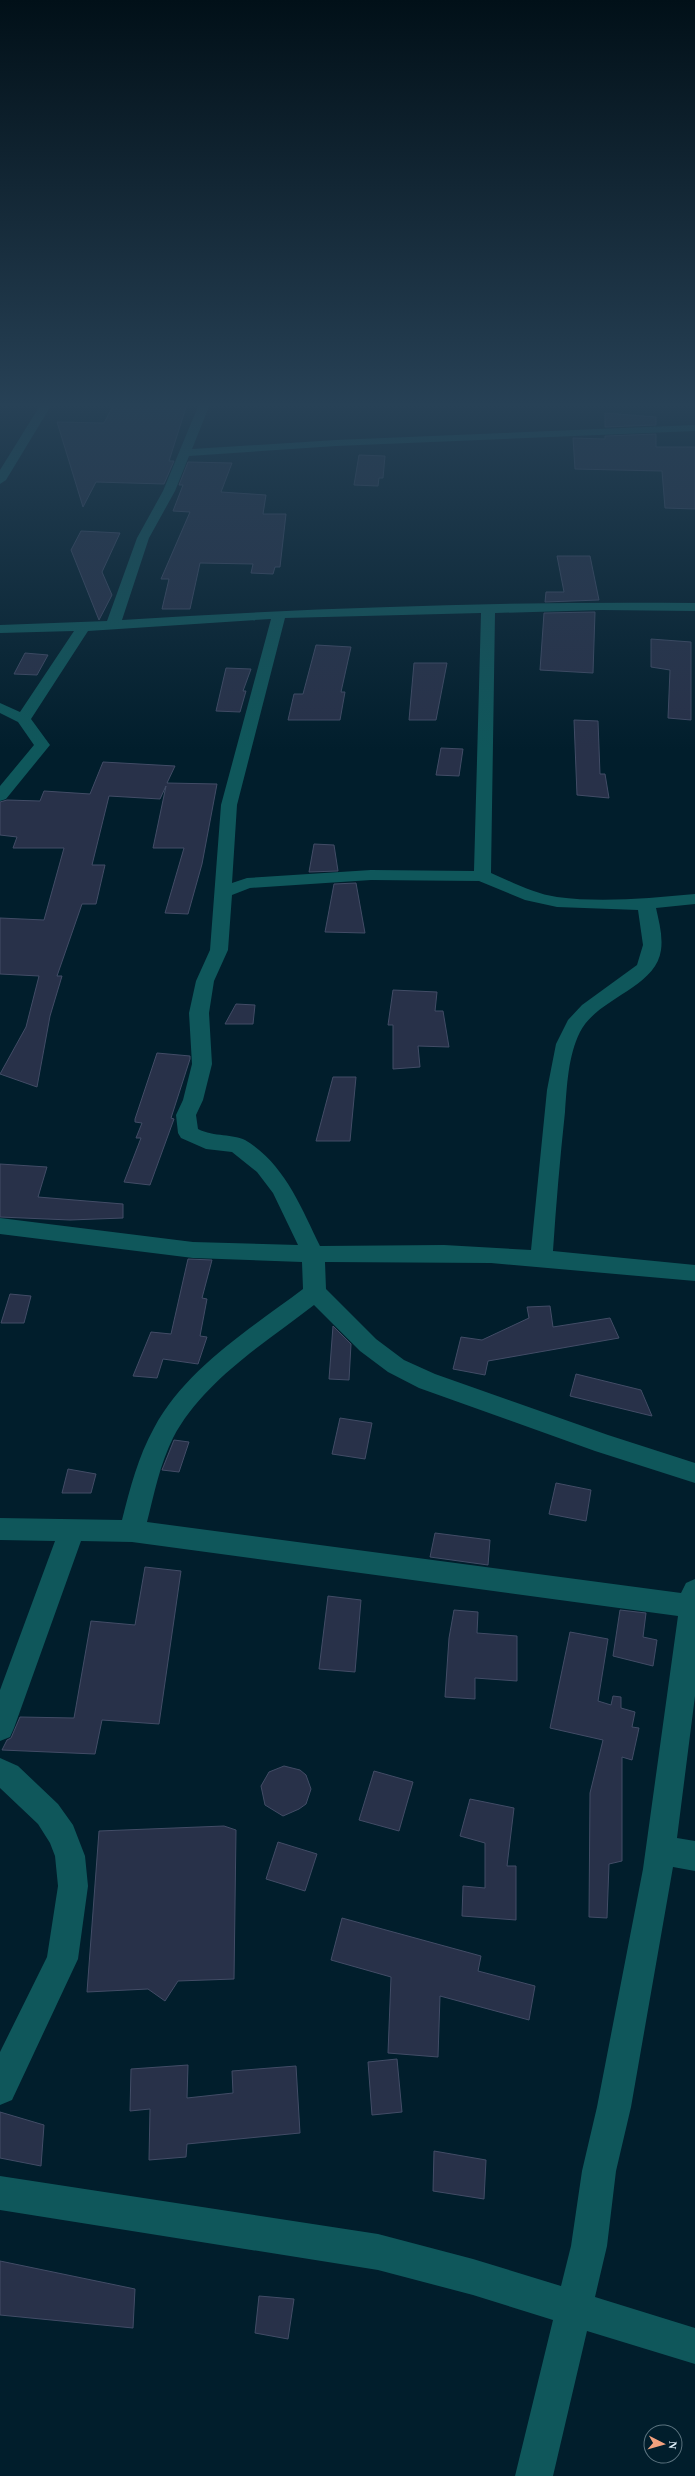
<svg xmlns="http://www.w3.org/2000/svg" width="695" height="2476" font-family="'Times New Roman',serif">
<style>
.building{fill:#283149;stroke:#424c66}
.lines{fill:none;stroke-linecap:round;stroke-linejoin:round}
.minor{fill:#0f575b;fill-rule:evenodd}
</style>
<rect width="100%" height="100%" fill="#011e2c"/>
<path class="building" d="M114 404H187L169 461H174L164 484 96 482 83 507 57 422 104 423Z
M605 413 656 417V425L605 427Z
M656 434V447H695V509L665 508 662 471 575 469 573 438 605 439V436Z
M359 455 385 456 383 478H379L378 486 354 485Z
M188 462 232 463 221 492 266 495 263 514H286L280 567H275L273 574 251 573 253 564 200 563 190 609H162L169 579H161L190 512 173 511 183 485H179Z
M81 531 120 533 102 572 112 595 99 620 71 550Z
M557 556H590L599 600 545 602 546 592H564Z
M595 612 593 673 540 670 544 613Z
M651 639 691 642V720L668 718 670 670 651 667Z
M316 645 351 647 341 692H345L340 720H288L294 694H303Z
M25 653 48 655 37 675 14 674Z
M414 663H447L436 720H409Z
M226 668 251 669 243 691H246L240 712 216 711Z
M574 720 598 721 600 774H605L609 798 577 795Z
M441 748 463 749 459 776 436 775Z
M103 762 175 766 167 783 217 784 202 864 188 914 165 913 184 848H153L166 786 160 799 109 796 92 865H105L96 904H82L57 976H62L50 1016 37 1087 0 1074 26 1027 39 976 0 974V918L44 920 64 848H13L17 837 0 835V802L7 800 40 801 44 791 90 794Z
M314 844 334 845 338 871 309 872Z
M356 883 365 933 325 932 334 884Z
M393 990 437 992 435 1011H443L449 1047 418 1046 420 1067 393 1069V1025H388Z
M236 1004 255 1005 253 1024H225Z
M157 1053 190 1056V1059L171 1118 174 1119 150 1185 124 1182 141 1138H136L142 1123 135 1122V1119Z
M333 1077H356L350 1141H316Z
M0 1164 47 1167 38 1197 123 1204V1218L70 1220 0 1217Z
M188 1259 212 1260 202 1298 207 1299 200 1336 207 1337 198 1364 163 1359 157 1378 133 1376 151 1332 171 1334Z
M10 1294 31 1296 24 1323H1Z
M550 1306 553 1327 610 1318 619 1338 488 1361 485 1375 453 1369 461 1337 482 1340 529 1318 527 1307Z
M333 1326 351 1344 349 1380 329 1379Z
M576 1374 641 1390 652 1416 570 1396Z
M340 1418 372 1423 365 1459 332 1454Z
M174 1440 189 1442 179 1472 162 1470Z
M68 1469 96 1474 91 1493H62Z
M556 1483 591 1490 586 1521 549 1514Z
M435 1533 490 1540 488 1565 430 1557Z
M145 1567 181 1571 159 1724 102 1720 95 1754 2 1750 7 1740 11 1738 20 1717 74 1718 91 1621 135 1625Z
M328 1596 361 1600 355 1672 319 1669Z
M454 1610 478 1612 477 1633 517 1636V1681L475 1678V1699L445 1697 449 1638Z
M620 1610 646 1613 643 1637 657 1640 653 1666 613 1656Z
M570 1632 608 1639 598 1701 611 1705 613 1696 621 1697V1708L635 1712 632 1727 639 1728 632 1760 622 1757V1861L609 1864 607 1918 589 1917 590 1793 603 1740 550 1728Z
M284 1766 300 1770 306 1775 311 1789 306 1804 299 1809 283 1816 265 1805 261 1786 269 1772Z
M374 1771 413 1782 399 1831 359 1820Z
M470 1799 514 1808 507 1866H516V1920L462 1916 463 1886 485 1888V1843L460 1836Z
M224 1826 236 1830 234 1979 178 1981 165 2001 148 1989 87 1992 99 1831Z
M278 1842 317 1854 305 1891 266 1879Z
M342 1918 481 1956 478 1971 535 1986 529 2020 440 1996 438 2057 388 2053 391 1977 331 1960Z
M397 2059 402 2112 372 2115 368 2062Z
M188 2065 187 2098 233 2093 232 2071 296 2066 300 2133 187 2144 186 2157 149 2160 150 2109 130 2111 131 2069Z
M0 2112 44 2125 41 2166 0 2158Z
M434 2151 486 2160 484 2199 433 2191Z
M0 2261 135 2289 133 2328 0 2315Z
M259 2296 294 2299 288 2339 255 2333Z"/>
<g class="lines">
<path class="minor" d="M41 404H52L6 480 0 484V470Z
M199 404H210L192 449 336 440 695 425V431L336 446 189 456 175 491 149 538 122 620C312 608 504 601 695 603V611L601 610 495 613 491 873C512 882 534 894 557 897 603 903 649 898 695 894V904L656 908C659 922 663 936 661 950 656 988 597 998 580 1032 568 1056 567 1086 565 1112 560 1158 556 1205 553 1251L695 1265V1281L491 1263 325 1262 326 1289 376 1339 404 1360 435 1374 608 1435 695 1463V1483L595 1451 419 1388 388 1372 360 1351 314 1305C265 1343 203 1381 173 1438 160 1464 154 1494 147 1522L681 1593 686 1583 695 1579V1696L677 1838 695 1841V1871L673 1867 631 2107 616 2171 607 2246 595 2297 695 2328V2364L587 2331 553 2476H515L553 2320 473 2295 378 2270 0 2210V2176L378 2234 473 2259 561 2286 571 2246 582 2171 597 2107 643 1869 678 1616 132 1542 81 1541 14 1728 10 1737 0 1741V1690L55 1541 0 1540V1518L122 1520C130 1488 138 1457 154 1428 186 1368 250 1329 303 1289L302 1262 193 1258 0 1234V1218L193 1242 298 1245 273 1193 257 1172 232 1152 206 1149 181 1138 178 1133 176 1115 183 1100 192 1064 189 1013 196 981 210 950 221 805 271 619 88 631 31 719 50 745 6 799 0 801V786L34 745 18 722 0 713V703L20 712 74 631 0 633V625L107 621 137 538 163 491ZM481 613 474 871 371 870 247 878 232 883 237 805 285 618ZM371 880 479 881 525 900 557 907 638 910 643 945 637 965 582 1005 568 1020 556 1044 547 1090 531 1250 444 1245 320 1246C301 1207 284 1163 245 1140 234 1134 214 1137 198 1129L196 1115 203 1100 212 1064 209 1013 214 981 228 950 232 895 250 888Z
M0 1758 18 1766 58 1804 73 1825 85 1856 88 1886 78 1959 12 2100 0 2105V2052L47 1957 58 1886 55 1856 50 1843 38 1824 0 1788Z"/>
</g>
<linearGradient id="sky" x2="0" y2="1"><stop stop-color="#011018"/><stop offset="0.54" stop-color="#274156"/><stop offset="1" stop-color="#274156" stop-opacity="0"/></linearGradient>
<rect width="695" height="750" fill="url(#sky)"/>
<g transform="translate(663 2444) rotate(96)"><circle r="19" fill="#011e2c" stroke="#5b737f"/>
<path d="M0-3L7 15L0 10L-7 15Z" fill="#f2a17e"/>
<text y="-6" font-size="11" font-weight="bold" text-anchor="middle" fill="#e1f2fc">N</text>
</g>
</svg>
